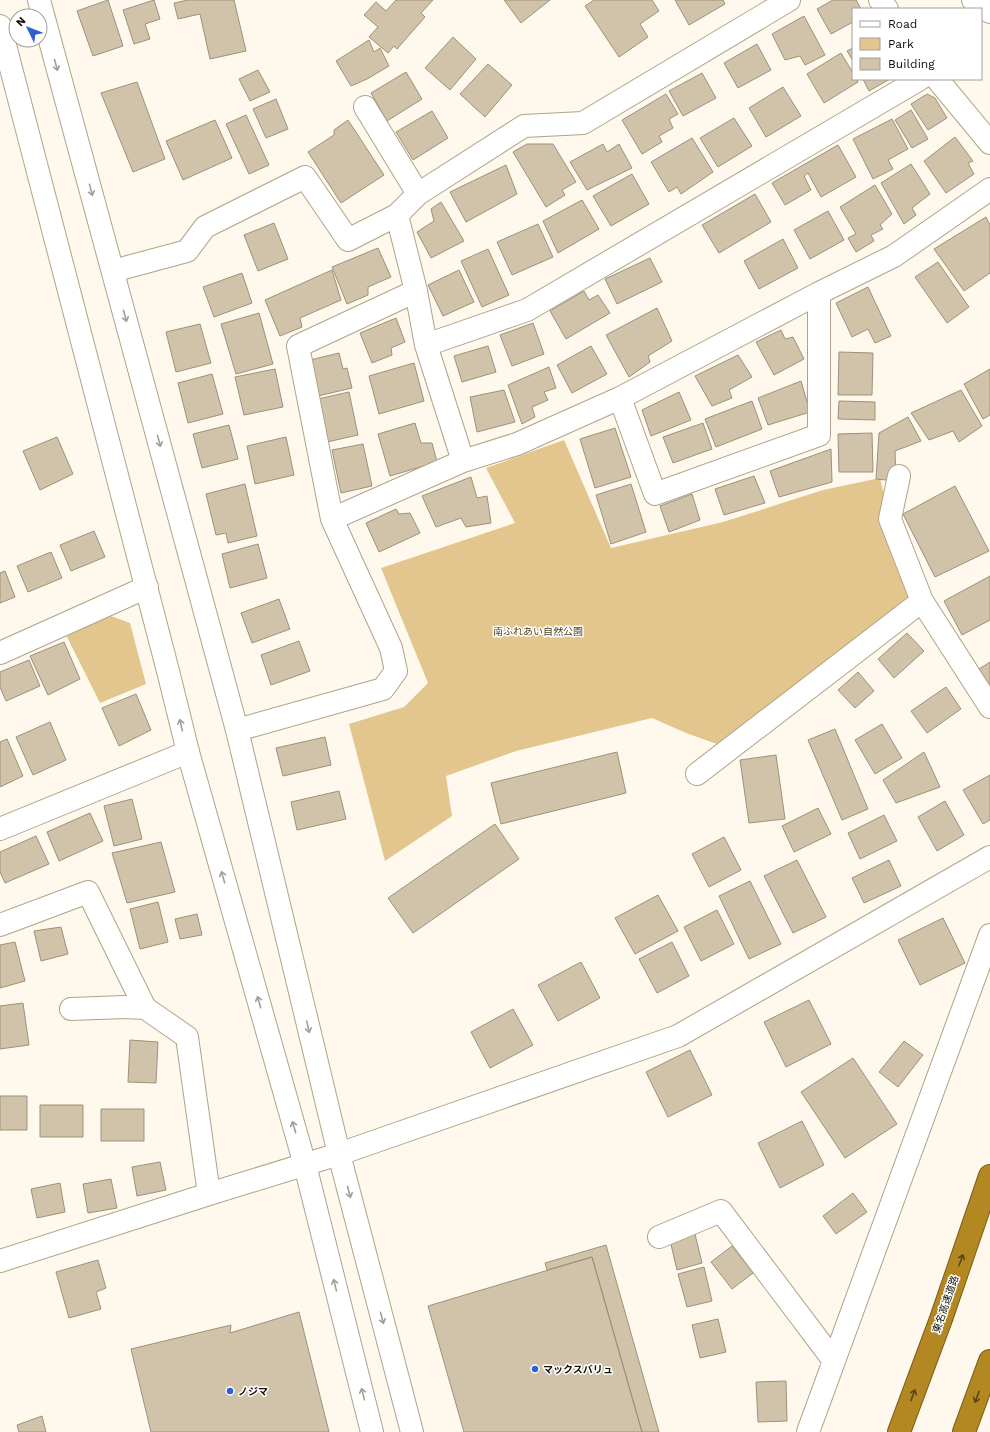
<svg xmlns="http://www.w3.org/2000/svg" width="990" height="1432" font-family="'Work Sans','Noto Sans JP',sans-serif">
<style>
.green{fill:#e3c68d}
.building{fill:#d1c3a9;stroke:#9f9178}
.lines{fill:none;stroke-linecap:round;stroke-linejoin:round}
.minor-casing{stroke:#b0a389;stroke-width:24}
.tertiary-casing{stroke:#b0a389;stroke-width:24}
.motorway-casing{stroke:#7b5d18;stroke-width:24}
.minor{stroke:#fff;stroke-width:22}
.tertiary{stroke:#fff;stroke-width:22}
.motorway{stroke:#b38823;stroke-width:22}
.oneway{stroke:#a19f9b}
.oneway2{stroke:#5b4512}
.poi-dot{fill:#2e60cf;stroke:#fff;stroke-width:1.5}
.labels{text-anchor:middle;stroke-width:3;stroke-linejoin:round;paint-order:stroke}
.park-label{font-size:10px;fill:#52401d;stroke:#fff}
.street-label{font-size:10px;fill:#130e05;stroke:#fff}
.poi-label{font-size:10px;font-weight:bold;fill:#130e05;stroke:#fff;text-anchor:start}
</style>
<rect width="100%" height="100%" fill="#fef8ed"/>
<path class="green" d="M564 440 611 548 723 522 823 490 880 478 890 519 922 601 731 749 686 733 652 718 516 751 446 776 452 816 385 861 349 724 404 707 428 683 381 568 515 523 486 468Z
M108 615 130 623 146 684 100 703 66 635Z"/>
<path class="building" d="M108 0 123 46 93 56 77 11Z
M154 0 160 19 145 24 150 39 134 44 123 10Z
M188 0H234L246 51 210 59 200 14 178 19 174 3Z
M396 0H433L421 13 425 17 397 49 394 46 388 53 369 37 378 27 364 15 376 2 386 11Z
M504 0H550L521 23Z
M594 0H652L659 11 640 24 648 37 619 57 585 6Z
M675 0H723L725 4 689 25Z
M833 0H856L861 9H853V22L831 34 817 9Z
M804 16 825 55 805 65 800 56 785 60 772 34Z
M453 37 476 59 450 90 425 68Z
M369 40 374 52 380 48 389 66 367 79 351 86 336 61Z
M757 44 771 70 738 88 724 63Z
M853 48V61L847 51Z
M841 53 853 73V79H856L858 82 824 103 807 74Z
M488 64 512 85 485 117 460 94Z
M258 70 270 92 250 101 239 79Z
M406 72 422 99 387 121 371 93Z
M702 73 716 98 683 116 669 91Z
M863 79H890L869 91Z
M137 82 165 159 133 172 101 93Z
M783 87 801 116 766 137 749 108Z
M666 94 678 114 669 119 673 128 659 136 662 142 642 154 622 120Z
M927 94 935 98 947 118 928 130 911 104Z
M276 99 288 129 266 138 253 109Z
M911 110 928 139 912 148 895 120Z
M432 111 448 138 413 160 396 132Z
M246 115 269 165 249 174 226 124Z
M734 118 752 146 718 167 700 138Z
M892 119 908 149 888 160 893 169 873 179 853 139Z
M215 120 232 158 183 180 166 141Z
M348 120 384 175 341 203 308 152 334 135V130Z
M955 137 973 161 968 163 974 174 946 193 924 161Z
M692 138 713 172 681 194 677 187 669 192 651 162Z
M527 144H553L576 182 562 190 565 195 546 207 513 152Z
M603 144 607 152 619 144 632 168 587 190 570 162Z
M838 145 856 177 821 197 808 173 804 176 811 190 785 205 772 183Z
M911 164 930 194 912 208 916 215 904 224 881 183Z
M506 165 517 194 466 222 450 192Z
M632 174 649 204 611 226 593 196Z
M875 185 892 214 880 225 883 229 871 235 874 241 856 252 848 238 856 234 840 207Z
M755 194 771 222 719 253 702 225Z
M582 200 599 229 558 253 543 221Z
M441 202 464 241 431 258 417 232 434 221 431 209Z
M828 211 844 240 810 259 794 230Z
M986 217 990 225V273L964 291 934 249Z
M274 223 288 259 258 271 244 235Z
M538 224 553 257 512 275 497 242Z
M783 239 798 268 759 289 744 261Z
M378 248 391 277 368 287V295L347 304 332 267Z
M488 249 509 295 482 307 461 261Z
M650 258 662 282 617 304 605 279Z
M938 262 969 307 947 323 915 277Z
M332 270 341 300 300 318 302 327 280 336 265 300Z
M459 270 474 302 443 316 428 285Z
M242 273 252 303 214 317 203 287Z
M868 287 891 336 875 343 868 329 852 337 836 303Z
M584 291 589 300 598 295 610 313 566 339 550 311Z
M657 308 672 341 648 356 650 362 629 377 606 335Z
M259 313 273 364 236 374 221 324Z
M396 318 405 342 391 348 392 355 372 363 360 333Z
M533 323 544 354 512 366 500 335Z
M200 324 211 363 176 372 166 332Z
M781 330 785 339 793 337 804 359 774 375 756 342Z
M488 346 496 372 462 382 454 356Z
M591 346 607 374 572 393 557 365Z
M839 352 873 353 872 395H838Z
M339 353 343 369 347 368 352 388 318 396 310 360Z
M738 355 752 377 729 390 732 398 712 406 695 376Z
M414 363 424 401 379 414 369 376Z
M549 367 556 388 544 392 548 400 532 407 535 417 522 424 508 385Z
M275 369 283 407 244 415 235 377Z
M990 369V415L983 419 964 384Z
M212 374 223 414 188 423 178 383Z
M801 381 810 412 768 425 758 398Z
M504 390 515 422 477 432 470 397Z
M961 390 982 426 959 442 953 431 929 440 911 413Z
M349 392 358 435 327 442 318 399Z
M679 392 691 420 651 436 642 410Z
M752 401 762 429 716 447 705 419Z
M839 401 875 402V420L838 419Z
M908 417 921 441 895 451 896 481 876 479 879 433Z
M415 423 421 443H432L437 462 390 476 378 434Z
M703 423 712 449 673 463 663 437Z
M229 425 238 459 202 468 193 434Z
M615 428 631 477 595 488 580 439Z
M872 433 873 472H839L838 434Z
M57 437 73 474 40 490 23 451Z
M286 437 294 475 255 484 247 446Z
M363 444 372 486 341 493 332 450Z
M831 449 832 482 779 497 770 471Z
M754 476 765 503 724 515 715 489Z
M471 477 477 498 487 496 491 523 466 527 461 518 436 527 422 496Z
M245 484 257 536 228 543 226 533 216 535 206 494Z
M631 484 646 532 611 544 596 495Z
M955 486 989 551 935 577 903 514Z
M692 494 700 520 669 532 660 506Z
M396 509 399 514 410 513 420 533 379 552 366 523Z
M94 531 105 557 71 571 60 545Z
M258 544 267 578 230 588 222 554Z
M51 552 62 578 28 592 17 566Z
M5 571 15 597 0 603V573Z
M990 576V620L962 635 944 601Z
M279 599 290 629 252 643 241 613Z
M907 633 924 651 894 678 878 659Z
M299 641 310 671 271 685 261 655Z
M64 642 80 679 48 695 30 656Z
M29 660 40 686 6 701 0 687V672Z
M990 662V687L979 669Z
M858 672 874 691 855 708 838 690Z
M946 687 961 709 927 733 911 711Z
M136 694 151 730 119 746 102 708Z
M50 722 66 760 33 775 16 737Z
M882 724 902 758 875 774 855 740Z
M835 729 868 809 842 820 808 740Z
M325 737 331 765 283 776 276 748Z
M7 739 23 776 0 787V742Z
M617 752 626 793 501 824 491 783Z
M924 752 940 787 896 803 883 780Z
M776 755 785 819 749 823 740 760Z
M990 775V820L983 824 963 790Z
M339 791 346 819 297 830 291 802Z
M132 799 142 839 114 846 104 806Z
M945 801 964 835 937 851 918 817Z
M818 808 831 834 794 852 782 826Z
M90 813 103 841 59 861 47 832Z
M884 815 897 841 860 859 848 833Z
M495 824 519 859 413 933 388 898Z
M36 836 49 864 5 883 0 872V852Z
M724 837 741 870 709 887 692 854Z
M161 842 175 892 127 903 112 853Z
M797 860 826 917 793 933 764 876Z
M889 860 901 886 864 903 852 878Z
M750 881 781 944 749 959 719 896Z
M658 895 678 931 635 954 615 918Z
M158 902 168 942 140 949 130 909Z
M717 910 734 944 701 961 684 927Z
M197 914 202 935 180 939 175 919Z
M943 918 965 963 920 985 898 940Z
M61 927 68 954 41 961 34 931Z
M15 942 25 981 0 988V945Z
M672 942 689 976 657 993 639 959Z
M581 962 600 998 558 1021 538 985Z
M809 1000 831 1044 786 1067 764 1022Z
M23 1003 29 1045 0 1049V1006Z
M513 1009 533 1045 490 1068 471 1032Z
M130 1040 158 1042 156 1083 128 1082Z
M904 1041 923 1055 898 1087 879 1072Z
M690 1050 712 1095 668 1117 646 1072Z
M853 1058 897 1124 845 1158 801 1092Z
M0 1096H27V1130H0Z
M40 1105H83V1137H40Z
M101 1109H144V1141H101Z
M802 1121 824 1165 780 1188 758 1143Z
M160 1162 166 1190 137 1196 132 1167Z
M111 1179 117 1208 88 1213 83 1184Z
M60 1183 65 1212 37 1218 31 1189Z
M853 1193 867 1212 836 1234 823 1216Z
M694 1230 702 1263 677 1270 669 1236Z
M606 1245 659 1432H642L592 1257 547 1270 545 1263Z
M732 1246 753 1273 732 1289 711 1262Z
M592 1257 642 1432H464L428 1306Z
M98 1260 106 1288 96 1292 101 1309 69 1318 56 1272Z
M704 1267 712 1301 687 1307 678 1274Z
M299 1312 329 1432H151L131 1349 231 1325 230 1333Z
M718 1319 726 1352 700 1358 692 1325Z
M786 1381 787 1421 758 1422 756 1382Z
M42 1416 46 1432H19L17 1425Z"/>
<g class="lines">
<g class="minor-casing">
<path id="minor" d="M880 0 887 9
M973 0 990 12
M937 79 990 143
M418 194 524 126 583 123 789 0
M113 271 187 251 205 227 305 177 348 240 397 215
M426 345 527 310 920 79
M620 398 655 494 819 435V293
M463 461 517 444 620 398 819 293 894 256 990 189
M899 476 890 519 922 601 990 707
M332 519 463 461 426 345 416 291 397 215 418 194 365 107
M0 653 147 587
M237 730 383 689 396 671 391 648 332 519 298 346 416 291
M697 774 922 601
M0 829 188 752
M0 925 88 892 145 1008
M71 1009 124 1007 145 1008 187 1037 209 1194
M659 1237 721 1211 834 1361
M0 1261 209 1194 339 1154 678 1036 990 857
M808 1432 990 935"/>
</g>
<g class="tertiary-casing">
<path id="tertiary" d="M39 0 237 730 339 1154 412 1432
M0 26 168 671 188 752 305 1165 372 1432"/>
</g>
<g class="motorway-casing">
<path id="motorway" d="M899 1432 941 1319 990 1176
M964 1432 990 1361"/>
</g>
<use href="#minor" class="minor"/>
<use href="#tertiary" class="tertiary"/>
<use href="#motorway" class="motorway"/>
</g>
<defs><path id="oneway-shaft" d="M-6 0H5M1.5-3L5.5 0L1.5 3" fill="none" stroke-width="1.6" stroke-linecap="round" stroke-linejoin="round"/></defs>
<g class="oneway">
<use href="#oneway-shaft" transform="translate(56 65) rotate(75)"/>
<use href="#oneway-shaft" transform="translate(91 190) rotate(75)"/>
<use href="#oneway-shaft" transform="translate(125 316) rotate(75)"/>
<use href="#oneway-shaft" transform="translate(159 441) rotate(75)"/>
<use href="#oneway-shaft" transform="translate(181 725) rotate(-103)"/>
<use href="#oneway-shaft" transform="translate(223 877) rotate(-106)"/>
<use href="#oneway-shaft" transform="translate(259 1002) rotate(-106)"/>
<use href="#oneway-shaft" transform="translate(308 1027) rotate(77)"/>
<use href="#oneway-shaft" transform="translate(294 1127) rotate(-106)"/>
<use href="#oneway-shaft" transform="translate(349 1192) rotate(75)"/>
<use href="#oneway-shaft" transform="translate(335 1285) rotate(-104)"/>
<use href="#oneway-shaft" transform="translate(382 1318) rotate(75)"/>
<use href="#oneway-shaft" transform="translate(363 1394) rotate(-104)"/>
</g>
<g class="oneway2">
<use href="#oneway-shaft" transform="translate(961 1260) rotate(-71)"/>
<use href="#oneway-shaft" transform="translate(913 1395) rotate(-70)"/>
<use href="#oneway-shaft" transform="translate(977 1397) rotate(110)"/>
</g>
<g class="poi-dot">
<circle cx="535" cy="1369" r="4"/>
<circle cx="230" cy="1391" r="4"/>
</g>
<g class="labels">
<g class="park-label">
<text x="538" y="635">南ふれあい自然公園</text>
</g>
<g class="street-label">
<text transform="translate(945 1304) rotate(-71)" y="4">東名高速道路</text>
</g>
<g class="poi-label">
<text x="543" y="1373">マックスバリュ</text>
<text x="238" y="1395">ノジマ</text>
</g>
</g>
<rect x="852" y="8" width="130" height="72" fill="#ffffff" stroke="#a19f9b"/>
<rect x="860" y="21" width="20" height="6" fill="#ffffff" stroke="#a19f9b"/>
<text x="888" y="28" font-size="12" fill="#130e05">Road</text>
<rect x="860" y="38" width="20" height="12" fill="#e3c68d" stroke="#a19f9b"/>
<text x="888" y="48" font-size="12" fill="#130e05">Park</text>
<rect x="860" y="58" width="20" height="12" fill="#d1c3a9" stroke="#a19f9b"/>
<text x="888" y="68" font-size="12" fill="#130e05">Building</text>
<g transform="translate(28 28) rotate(313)"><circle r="19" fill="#ffffff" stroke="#a19f9b"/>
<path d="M0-3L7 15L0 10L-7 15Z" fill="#2e60cf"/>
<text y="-6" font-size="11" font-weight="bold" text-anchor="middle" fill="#130e05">N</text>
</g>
</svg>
